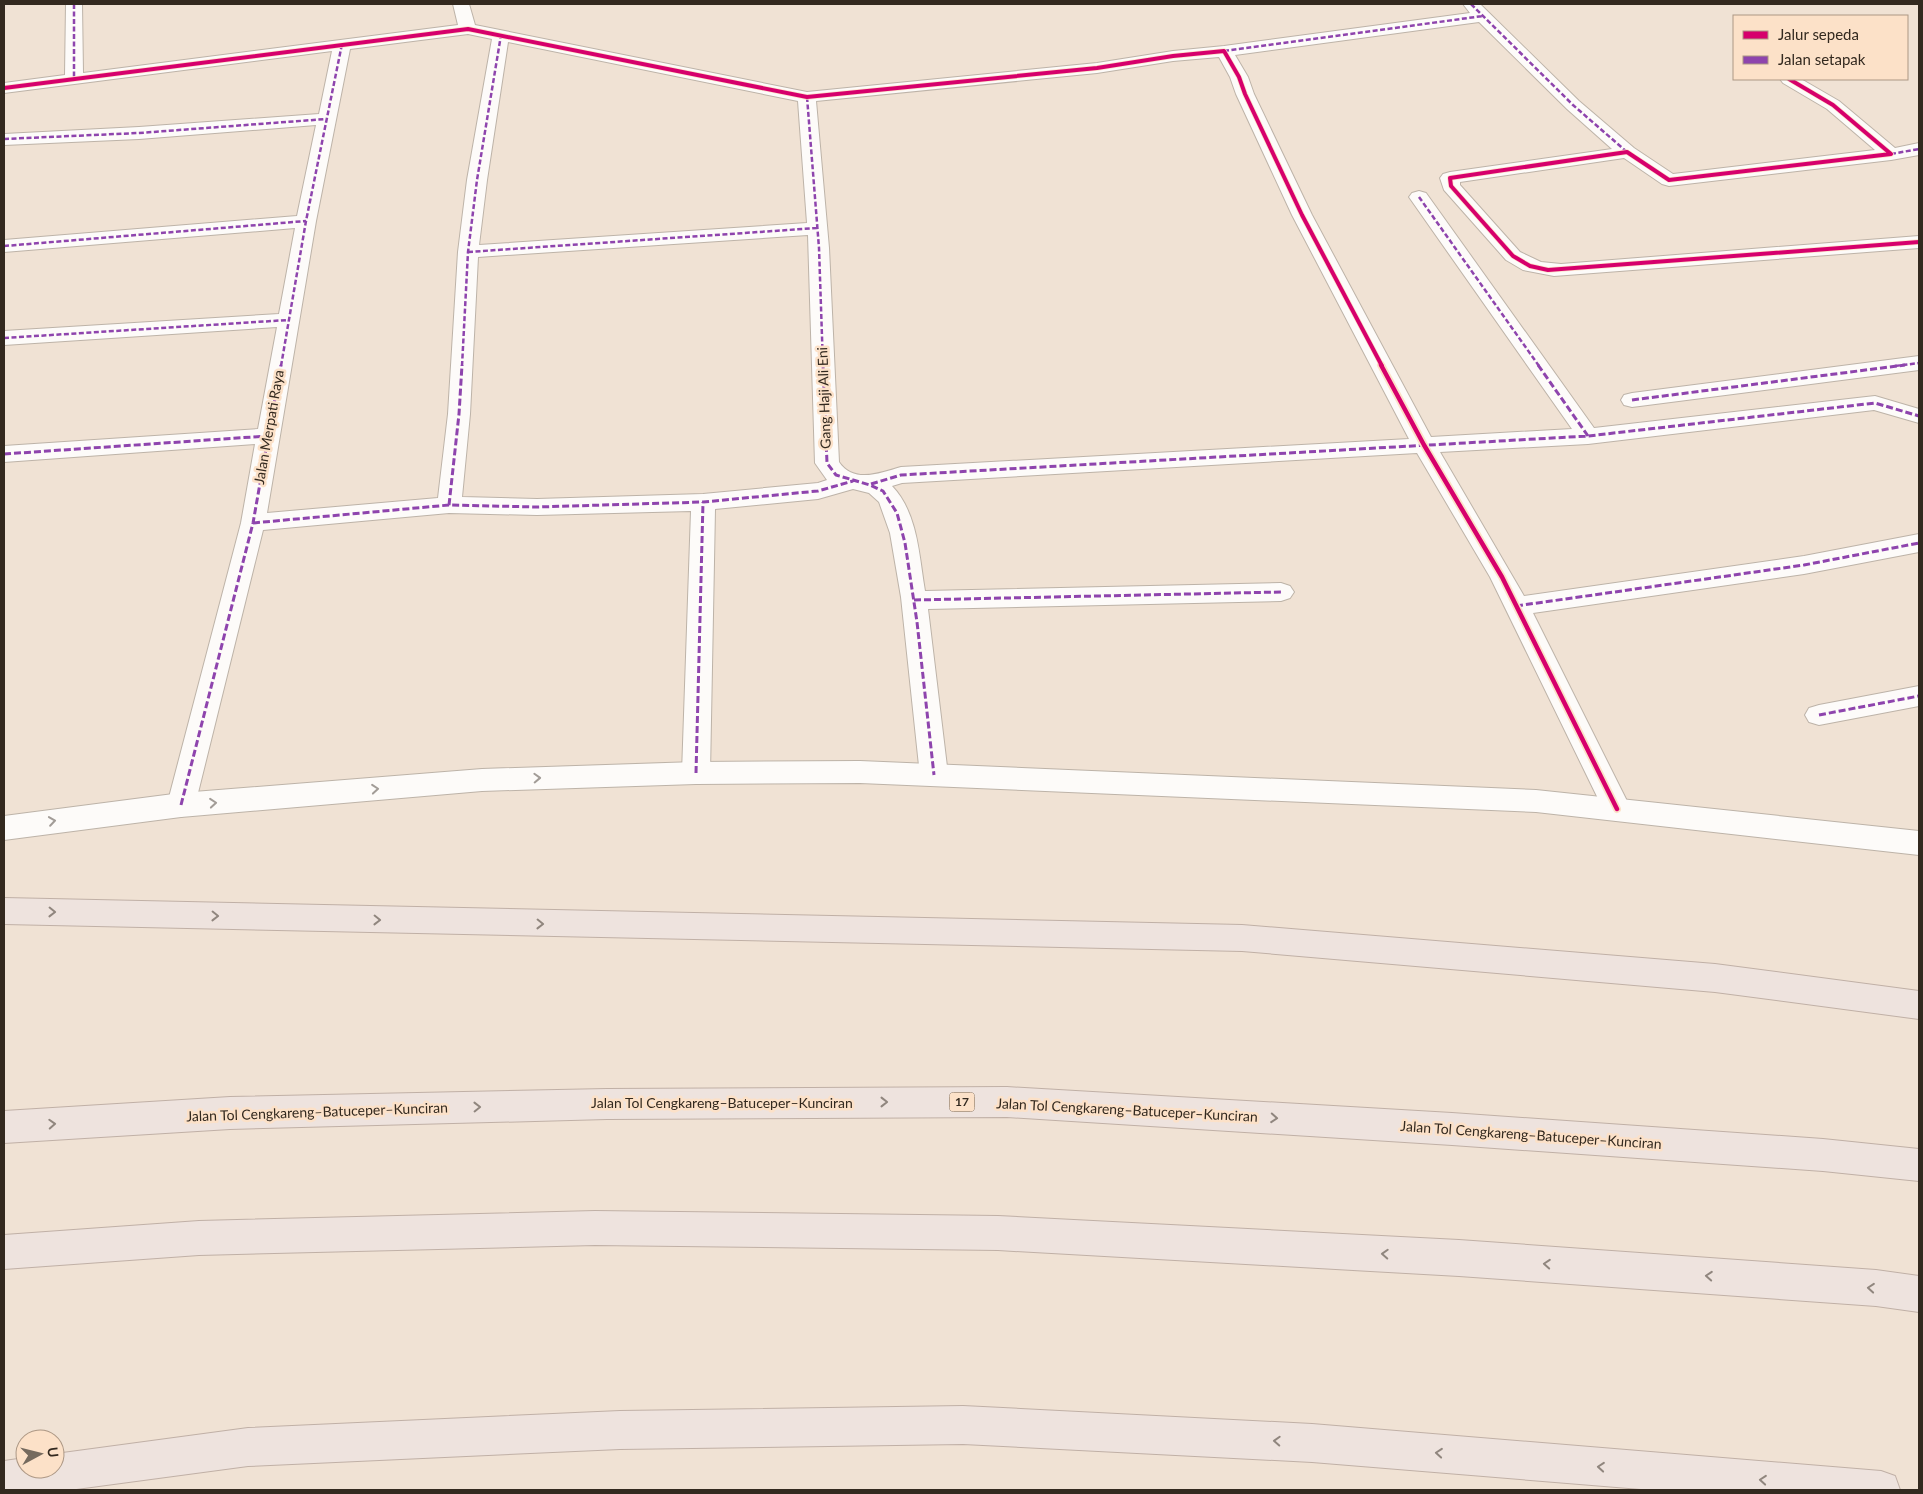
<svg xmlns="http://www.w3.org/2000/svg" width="1923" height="1494" font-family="Lato,sans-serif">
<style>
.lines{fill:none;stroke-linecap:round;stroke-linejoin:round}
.minor-casing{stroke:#bdb3a8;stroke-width:2}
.secondary-casing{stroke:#bdb3a8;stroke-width:2}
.motorway-casing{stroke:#c0b0a6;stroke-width:2}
.minor{fill:#fdfbf9;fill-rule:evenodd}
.secondary{fill:#fdfbf9;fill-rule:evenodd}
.motorway{fill:#eee3de;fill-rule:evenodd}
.quiet-far1{stroke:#8e44ad;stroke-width:2.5;stroke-dasharray:5 2.5;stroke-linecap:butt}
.quiet{stroke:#8e44ad;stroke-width:3;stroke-dasharray:7 3;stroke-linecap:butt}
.cycleway-far1-casing{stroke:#fce1c8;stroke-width:5.5}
.cycleway-casing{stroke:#fce1c8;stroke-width:8}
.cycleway-far1{stroke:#d6006c;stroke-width:4}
.cycleway{stroke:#d6006c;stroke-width:4.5}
.oneway{stroke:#a29c97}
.oneway2{stroke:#90867e}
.labels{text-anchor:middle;stroke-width:5;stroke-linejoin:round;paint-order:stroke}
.shield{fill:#fce1c8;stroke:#6f6052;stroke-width:1}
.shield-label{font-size:12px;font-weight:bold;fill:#33291f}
.street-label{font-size:14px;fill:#33291f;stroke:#fce1c8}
</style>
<rect width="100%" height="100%" fill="#f0e2d4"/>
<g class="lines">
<g class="minor-casing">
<path id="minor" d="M66 4H82L83 73 458 25 453 4H469L475 25 807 92 1097 63 1173 51 1224 46 1470 13 1463 4H1480L1579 101 1634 148 1673 174 1875 150 1827 109 1783 83 1780 79H1801L1839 101 1895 148 1919 143V155L1891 160 1669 186 1662 184 1624 158 1460 182V185L1520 252 1541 262 1561 264 1919 236V248L1554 276 1523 270 1506 260 1444 190 1440 178 1443 174 1450 172 1612 149 1567 109 1479 22 1235 55 1248 77 1254 94 1312 215 1431 437 1572 429 1409 197 1412 193 1419 191 1426 193 1594 428 1875 396 1919 409V423L1874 410 1588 444 1440 452 1524 596 1804 556 1919 534V552L1804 574 1533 613 1631 809 1627 817 1617 821 1607 817 1490 577 1417 453 902 483 892 486C918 513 919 556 925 591L1281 583 1290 586 1294 592 1290 598 1281 601 928 609 948 775 944 783 934 786 924 783 920 775 901 597 890 533 879 502 869 493 853 489 818 499 715 509 710 773 706 781 696 784 686 781 682 773 691 511 537 515 449 513 263 530 195 805 191 813 181 817 171 813 167 805 241 523 255 444 4 462V446L258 429 277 327 4 345V331L279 314 295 228 4 252V240L297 216 316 125 139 139 4 145V134L139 127 319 114 332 51 4 93V83L65 75ZM468 34 492 39 467 180 458 252 448 414 438 498 267 513 316 221 350 49ZM508 42 798 101 807 223 479 245 487 180ZM1219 57 1230 77 1236 94 1292 215 1409 439 901 467C880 473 854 484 839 462L829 248 816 101 1097 73 1173 61ZM808 235 815 463 827 480 818 483 703 494 537 499 462 497 470 414 478 257Z
M1919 356V370L1632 407 1624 405 1621 400 1624 395 1632 393Z
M1919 686V706L1819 725 1809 722 1805 715 1809 708 1819 705Z"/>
</g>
<g class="secondary-casing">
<path id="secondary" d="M860 761 1536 790 1919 831V855L1536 812 860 783 696 784 482 791 181 817 4 840V816L181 793 482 769 696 762Z"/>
</g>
<g class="motorway-casing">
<path id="motorway" d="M4 898 1242 925 1715 964 1919 991V1019L1715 992 1242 951 4 924Z
M1007 1087 1452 1113 1823 1139 1919 1149V1181L1823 1171 1452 1145 1007 1117 607 1119 230 1129 4 1143V1111L230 1097 607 1089Z
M595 1211 998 1216 1459 1240 1876 1270 1919 1276V1312L1876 1306 1459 1276 998 1250 595 1245 199 1255 4 1269V1235L199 1221Z
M963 1406 1312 1424 1881 1471 1895 1476 1900 1490H1653L1312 1462 963 1444 620 1449 248 1466 69 1490H4V1461L25 1458V1469H55V1454L248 1428 620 1411Z"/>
</g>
<use href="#minor" class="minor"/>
<use href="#secondary" class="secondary"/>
<use href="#motorway" class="motorway"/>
<path class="quiet-far1" d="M74 4V79
M1471 4 1573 105 1627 152
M1224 51 1483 16
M807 97 819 248 823 366
M4 139 139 133 326 119
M1891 154 1919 149
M1419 197 1539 366
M4 246 306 221
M468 252 817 228
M4 338 288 320
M281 366 306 221 342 44
M462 366 468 252 477 180 501 35
M1895 366 1919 363"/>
<path class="quiet" d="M823 365 827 463 836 475 870 485 883 491 897 513 905 543 917 622 934 775
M1538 365 1588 436
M1632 400 1905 365
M4 454 267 436
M871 484 901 475 1588 436 1875 403 1919 416
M449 505 459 414 462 365
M253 523 449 505 537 507 703 502 818 491 853 481
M914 600 1281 592
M1516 606 1804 565 1919 543
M1819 715 1919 696
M696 773 703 502
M181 805 253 523 281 365"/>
<g class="cycleway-far1-casing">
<path id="cycleway-far1" d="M1789 79 1833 105 1891 154 1669 180 1627 152 1450 178 1451 186 1513 256 1530 266 1548 270 1919 242
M4 88 468 29 807 97 1097 68 1173 56 1224 51 1239 77 1245 94 1302 215 1382 366"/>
</g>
<g class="cycleway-casing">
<path id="cycleway" d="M1381 365 1424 445 1502 577 1617 809"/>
</g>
<use href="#cycleway-far1" class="cycleway-far1"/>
<use href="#cycleway" class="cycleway"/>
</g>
<defs><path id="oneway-chevron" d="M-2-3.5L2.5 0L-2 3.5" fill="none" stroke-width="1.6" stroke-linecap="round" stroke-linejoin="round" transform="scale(1.25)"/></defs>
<g class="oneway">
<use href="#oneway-chevron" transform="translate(537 778) rotate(-2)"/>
<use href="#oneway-chevron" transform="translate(375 789) rotate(-5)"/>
<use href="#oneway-chevron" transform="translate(213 803) rotate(-5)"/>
<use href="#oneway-chevron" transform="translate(52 821) rotate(-8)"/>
</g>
<g class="oneway2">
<use href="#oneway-chevron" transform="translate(52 912) rotate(1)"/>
<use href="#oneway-chevron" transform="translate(215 916) rotate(1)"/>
<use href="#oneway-chevron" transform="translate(377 920) rotate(1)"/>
<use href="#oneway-chevron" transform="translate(540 924) rotate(1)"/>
<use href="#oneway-chevron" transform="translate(884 1102)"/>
<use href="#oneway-chevron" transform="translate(477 1107) rotate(-1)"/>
<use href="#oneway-chevron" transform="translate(1274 1118) rotate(4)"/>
<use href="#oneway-chevron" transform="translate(52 1124) rotate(-3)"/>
<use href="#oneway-chevron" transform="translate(1385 1254) rotate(-177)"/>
<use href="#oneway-chevron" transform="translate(1547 1264) rotate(-176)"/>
<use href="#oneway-chevron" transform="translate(1709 1276) rotate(-176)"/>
<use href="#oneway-chevron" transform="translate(1871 1288) rotate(-175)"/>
<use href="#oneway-chevron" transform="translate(1277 1441) rotate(-177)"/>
<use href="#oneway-chevron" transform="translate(1439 1453) rotate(-175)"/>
<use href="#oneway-chevron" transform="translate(1601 1467) rotate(-175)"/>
<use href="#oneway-chevron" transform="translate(1763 1480) rotate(-175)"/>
</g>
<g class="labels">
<rect class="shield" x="949.5" y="1092.5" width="25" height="19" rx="4"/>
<g class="shield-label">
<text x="962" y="1106">17</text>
</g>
<g class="street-label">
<text transform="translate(824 398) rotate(-92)" y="5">Gang Haji Ali Eni</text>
<text transform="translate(269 427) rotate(-80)" y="5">Jalan Merpati Raya</text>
<text x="722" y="1108">Jalan Tol Cengkareng–Batuceper–Kunciran</text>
<text transform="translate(1127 1110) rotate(3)" y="5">Jalan Tol Cengkareng–Batuceper–Kunciran</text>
<text transform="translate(317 1112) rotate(-2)" y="5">Jalan Tol Cengkareng–Batuceper–Kunciran</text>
<text transform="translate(1531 1135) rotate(4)" y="5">Jalan Tol Cengkareng–Batuceper–Kunciran</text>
</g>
</g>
<rect width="1923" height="1494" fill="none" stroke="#33291f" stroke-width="10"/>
<rect x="1733" y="15" width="175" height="65" fill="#fce1c8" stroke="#ac9784"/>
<rect x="1743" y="31" width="25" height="8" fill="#d6006c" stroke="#ac9784"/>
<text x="1778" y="40" font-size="15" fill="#33291f">Jalur sepeda</text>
<rect x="1743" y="56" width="25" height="8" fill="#8e44ad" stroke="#ac9784"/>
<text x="1778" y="65" font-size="15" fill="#33291f">Jalan setapak</text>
<g transform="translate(40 1454) rotate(83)"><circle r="24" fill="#fce1c8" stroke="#ac9784"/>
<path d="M0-4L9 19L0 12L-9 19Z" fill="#756a5e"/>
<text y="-8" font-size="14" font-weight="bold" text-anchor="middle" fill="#33291f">U</text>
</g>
</svg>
